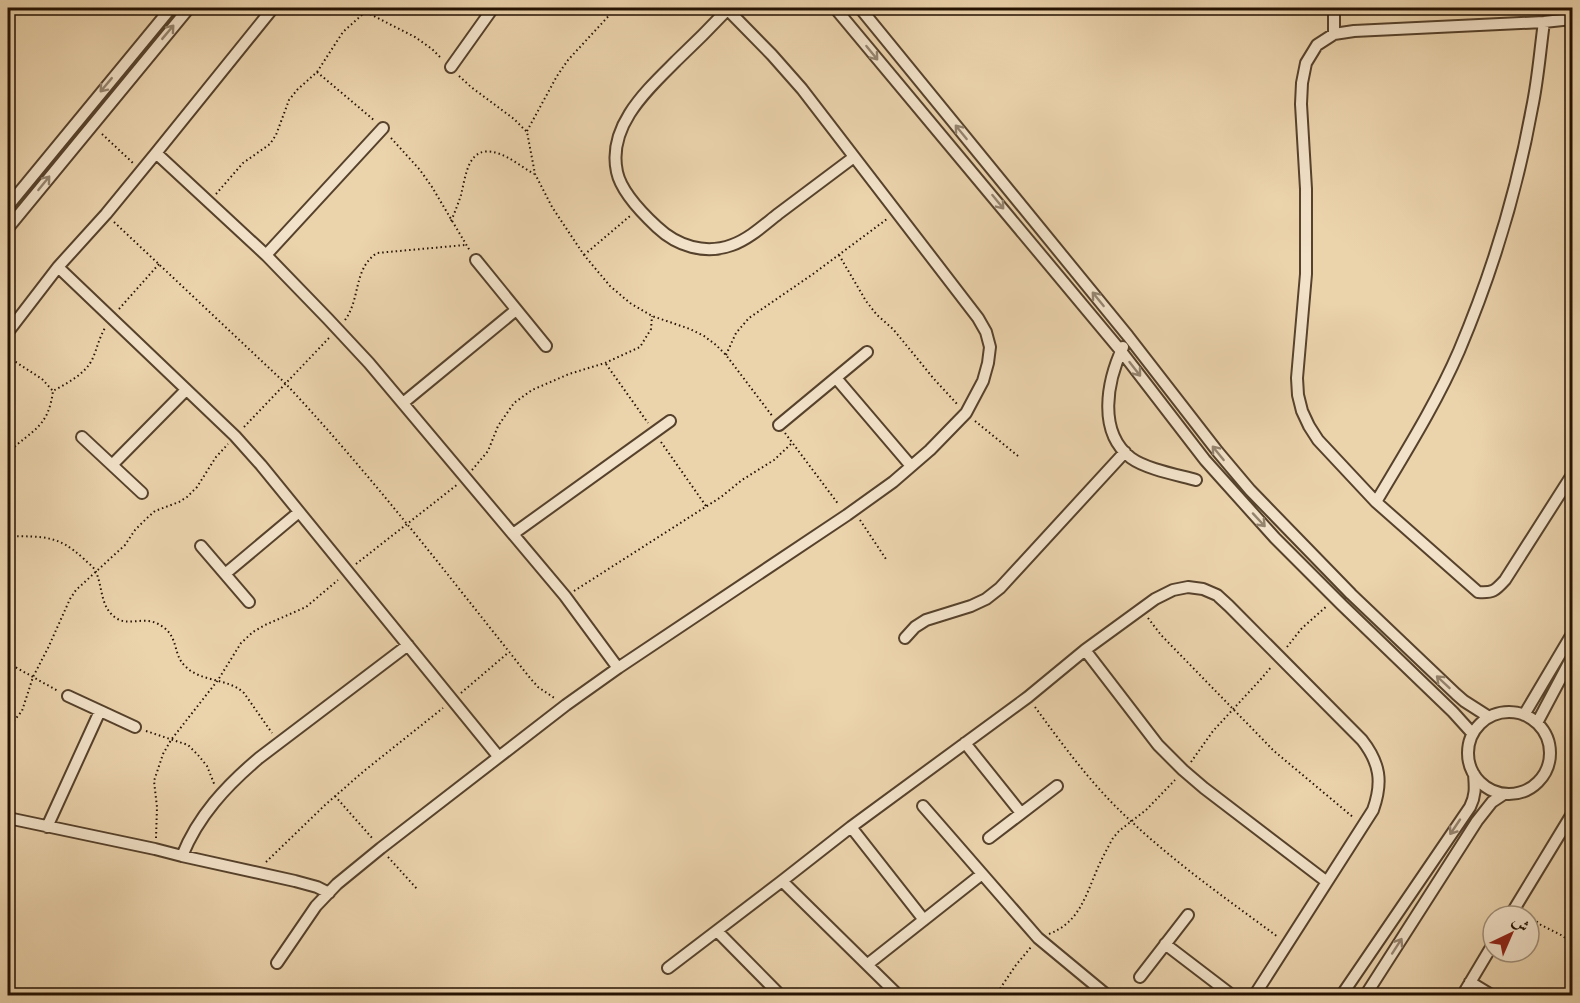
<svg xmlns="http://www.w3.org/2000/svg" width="1580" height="1003" font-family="'IM FELL English',Amiri,serif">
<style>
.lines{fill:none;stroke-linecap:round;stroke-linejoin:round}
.minor-casing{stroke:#56422c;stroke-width:14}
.path{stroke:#241202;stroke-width:2;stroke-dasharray:1.5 3;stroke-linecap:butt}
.minor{stroke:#f2e2c9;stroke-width:10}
.oneway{stroke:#95846f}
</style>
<rect width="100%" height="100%" fill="#ebd3ac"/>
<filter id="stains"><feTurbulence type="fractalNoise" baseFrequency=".00333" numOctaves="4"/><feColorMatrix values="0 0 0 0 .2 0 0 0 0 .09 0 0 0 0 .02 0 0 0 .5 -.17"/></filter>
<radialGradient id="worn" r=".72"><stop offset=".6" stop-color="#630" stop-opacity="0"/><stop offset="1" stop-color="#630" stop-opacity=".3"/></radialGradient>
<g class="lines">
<g class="minor-casing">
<path id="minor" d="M835 8 1121 351 1205 460 1275 538 1342 605 1453 712 1472 733
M860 8 1128 336 1218 452 1250 490 1351 594 1456 694 1464 701 1489 717
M728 9C711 27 694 44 676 61 647 90 607 126 617 172 621 191 643 214 657 227 677 246 705 255 732 245 749 239 764 225 778 214 803 195 829 176 854 157
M1572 19 1544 22 1354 31 1334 34 1317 45 1306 63 1302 83 1301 104 1306 189V274L1297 378 1298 395 1302 411 1309 426 1318 440 1376 502 1478 592C1493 593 1495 591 1505 580L1572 475
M1334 34V8
M451 67 493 8
M156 153 266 255 328 319 369 363 565 596 618 668
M8 206 171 8
M8 228 189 8
M266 255 383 128
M476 260 546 346
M58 267 235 436 261 465 498 756
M8 332 58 267 106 214 156 153 273 8
M1123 347C1107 381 1097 432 1131 458 1146 469 1178 475 1196 480
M836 378 911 466
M403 403 516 310
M779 425 867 352
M82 437 142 493
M112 465 186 390
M1376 502C1405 453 1436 404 1459 351 1492 273 1517 191 1532 108 1538 80 1540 51 1544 22
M513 534 670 421
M201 546 249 602
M225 574 299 512
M905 638 915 627 926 620 971 606 986 599 1000 588 1125 452
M1085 650 1158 745 1183 770 1204 788 1327 882
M68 696 135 727
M1468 753a41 41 0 1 1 82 0a41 41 0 1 1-82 0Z
M1524 715 1572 634
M1537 723 1572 657
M965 743 1021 813
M923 806 1038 938 1108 996
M8 818 155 849 182 856 295 881 317 887 329 893
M47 827 100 711
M851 827 924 920
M989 838 1057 786
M182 856C198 816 226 786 259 758L408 645
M782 881 899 996
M1510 916 1572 814
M717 931 781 996
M1165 944 1233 996
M277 963 316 906 337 884 381 848 566 705 618 668 847 515 893 482 930 450 966 413 983 381 988 363 990 347 986 332 978 318 802 89 772 55 726 8
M868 964 982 874
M668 968 782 881 851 827 1028 697 1085 650 1155 599 1173 590 1188 587 1203 589 1217 595 1229 606 1362 740C1380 763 1383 782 1373 810L1254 996
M1140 977 1188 915
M1470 982 1493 996
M1341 996 1470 807C1476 795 1475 787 1474 774
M1365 996 1477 821 1492 802 1504 794
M1462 996 1493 944"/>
</g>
<path class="path" d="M358 8 415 37 432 49 442 59
M317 72 375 121
M459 76 471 87 514 119 527 132 535 174 552 207 584 255 610 286 630 303 652 316 690 329 704 336 716 345 726 355 773 417
M527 131 557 76 568 60 616 8
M102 134 133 163
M391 138 420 170 432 187 470 251
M216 194 243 163 270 144 276 135 289 100 297 90 317 72 343 32 365 12
M451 221C455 212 458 204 461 195 466 175 468 144 497 153 510 157 522 167 534 174
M114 222 285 383C373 477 450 578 530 678L538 687 556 699
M584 255 630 216
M839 255 866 301 877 315 893 329 934 379 958 405
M119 309 159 264
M345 320C361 298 353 269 377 253L465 245
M726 355 736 333 749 318 813 274 887 219
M8 357 42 379 53 391
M606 364 648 423
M975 421 1018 456
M244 427 329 338
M785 433 839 505
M661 442 706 506
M8 453C32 429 48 429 53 391 67 383 84 375 92 360 97 349 99 338 105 328
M472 470 488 451 498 426 514 403 532 390 569 374 605 363 640 347 651 329 652 316
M860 520 886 559
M8 536C43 537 57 534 84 559 88 563 94 567 96 572 103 588 100 607 116 618 127 626 143 617 156 623 181 634 171 654 186 667 201 682 228 678 244 693L272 733
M356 564 458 484
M574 591 721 497 742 480 774 460 792 443
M1148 618 1161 635 1274 751 1354 818
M1287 647 1302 628 1327 606
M8 663 58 691
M461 693 509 652
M1035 707C1065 748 1095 789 1133 823 1178 865 1228 900 1278 937
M8 728 22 711 33 677 48 648 70 599 76 590 125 545 135 530 146 519 155 511 179 502 187 497 197 487 216 457 228 444
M146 731 188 745 198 755 207 766 215 786
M1191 762 1213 731 1261 679 1272 666
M335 796 373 839
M156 838 157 807 154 781 163 754 171 740 218 680 241 643 253 632 265 625 306 607 338 580
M388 857 418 890
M266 862 325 805 364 771 443 708
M1526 913 1541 925 1563 936 1572 944
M1049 934C1078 923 1085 898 1096 872 1101 860 1107 849 1113 838L1119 831 1146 810 1175 780
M995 996 1016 965 1031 947"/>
<use href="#minor" class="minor"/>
</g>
<defs><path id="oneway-shaft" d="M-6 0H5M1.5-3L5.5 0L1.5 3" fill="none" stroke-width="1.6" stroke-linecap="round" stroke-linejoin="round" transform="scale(1.5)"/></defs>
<g class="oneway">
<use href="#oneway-shaft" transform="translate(168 32) rotate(-50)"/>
<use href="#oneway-shaft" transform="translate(872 53) rotate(51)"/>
<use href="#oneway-shaft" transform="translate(106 85) rotate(130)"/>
<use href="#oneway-shaft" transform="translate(961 132) rotate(-129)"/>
<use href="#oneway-shaft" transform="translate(44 183) rotate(-51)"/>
<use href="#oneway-shaft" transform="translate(998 202) rotate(51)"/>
<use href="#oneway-shaft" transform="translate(1098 299) rotate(-129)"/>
<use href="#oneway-shaft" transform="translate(1135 369) rotate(52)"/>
<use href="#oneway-shaft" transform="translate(1218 453) rotate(-129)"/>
<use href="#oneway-shaft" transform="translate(1259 520) rotate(47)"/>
<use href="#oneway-shaft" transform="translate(1443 682) rotate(-137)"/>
<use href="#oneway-shaft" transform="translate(1455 827) rotate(124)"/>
<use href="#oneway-shaft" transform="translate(1397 946) rotate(-57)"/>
</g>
<rect width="1580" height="1003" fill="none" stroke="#ebd3ac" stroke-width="30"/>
<rect x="9" y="9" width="1562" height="985" fill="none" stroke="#241202" stroke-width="3"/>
<rect x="15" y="15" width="1550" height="973" fill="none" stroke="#241202" stroke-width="1.5"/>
<g transform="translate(1511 934) rotate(44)"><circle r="28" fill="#f2e2c9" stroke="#a08f79" stroke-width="1.5"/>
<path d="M0-4.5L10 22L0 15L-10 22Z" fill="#8f2418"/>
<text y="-9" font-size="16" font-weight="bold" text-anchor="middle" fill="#241202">ش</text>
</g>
<rect width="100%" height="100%" filter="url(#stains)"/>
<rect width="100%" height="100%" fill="url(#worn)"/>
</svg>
